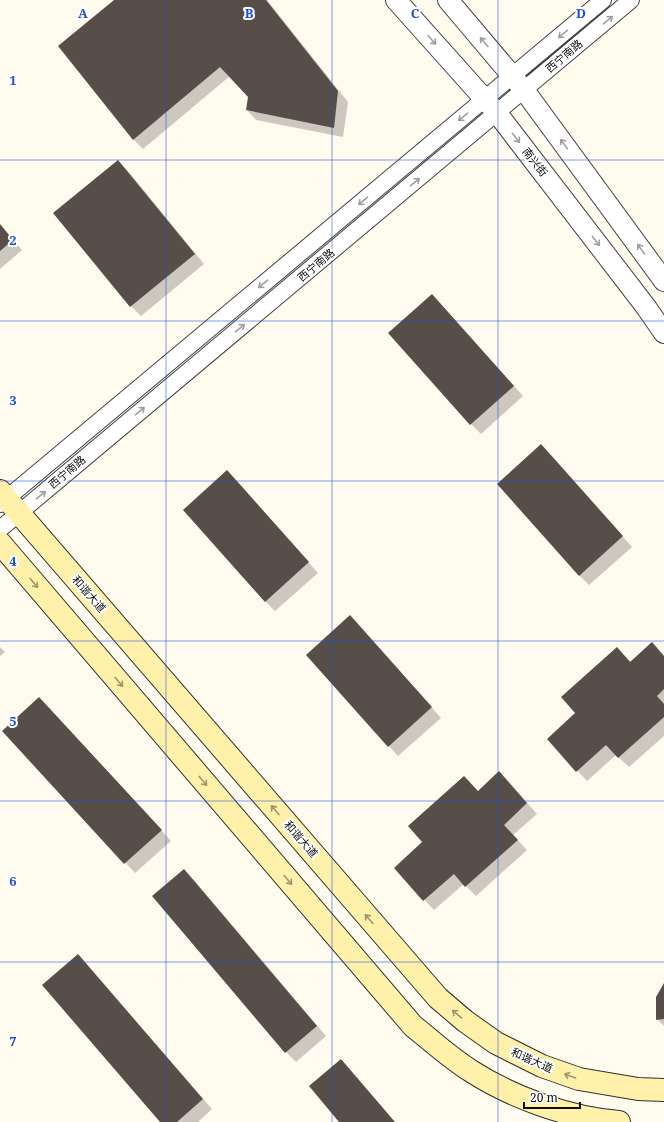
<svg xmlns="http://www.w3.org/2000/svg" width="664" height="1122" font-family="'Noto Serif','Noto Sans SC',serif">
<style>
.shadow{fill:#0003}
.building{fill:#574e49}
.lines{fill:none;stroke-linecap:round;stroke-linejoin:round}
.minor-casing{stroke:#414141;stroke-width:18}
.tertiary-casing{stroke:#414141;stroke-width:22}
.secondary-casing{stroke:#303030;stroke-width:24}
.minor{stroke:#fff;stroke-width:16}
.tertiary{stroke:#fff;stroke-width:20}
.secondary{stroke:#fff1aa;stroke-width:22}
.oneway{stroke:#9f9f9f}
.oneway2{stroke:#9f966c}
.grid{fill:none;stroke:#1d4ed8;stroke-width:1;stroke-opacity:0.55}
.labels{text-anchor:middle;stroke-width:4;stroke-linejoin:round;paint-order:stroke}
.street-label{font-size:11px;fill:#0e0e0e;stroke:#fff}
.grid-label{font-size:13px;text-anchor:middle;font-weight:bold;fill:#1d4ed8;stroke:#fff;stroke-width:4;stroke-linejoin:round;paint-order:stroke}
</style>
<rect width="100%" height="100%" fill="#fffbef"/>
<path class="shadow" d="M116 0H267L348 102 343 137 256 120 247 110 249 97 230 76 143 149 133 139Z
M118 161 128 171 204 264 141 316 131 306 54 213Z
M0 224 22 250 0 269Z
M432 295 523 396 481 434 471 424Z
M551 455 632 547 589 585 579 575Z
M237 481 318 573 275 611 265 601Z
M360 627 441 718 398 756 389 746Z
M0 647 5 652 0 656Z
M617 648 631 662 664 656V736L629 767 616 755 587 781 548 739 577 713Z
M49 708 171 841 135 873 4 731Z
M509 783 537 814 513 835 527 850 476 896 464 884 434 910 395 868 478 792Z
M184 870 194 880 326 1036 296 1062 286 1052 154 896Z
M78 955 212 1109 198 1122H161Z
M664 985V1026L657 1019Z"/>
<path class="building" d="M114 0H266L338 91 334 128 246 110 248 97 220 67 133 140 58 46Z
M118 160 195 254 130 307 53 213Z
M0 224 13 240 0 251Z
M432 294 514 386 470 425 388 333Z
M541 444 623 536 579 576 497 484Z
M227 470 309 562 265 602 183 510Z
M350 615 432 707 388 747 306 655Z
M652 642 664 656V689L657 696 664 704V717L618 758 606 745 576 772 547 739 575 713 561 697 617 647 630 662Z
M39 697 162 830 124 864 2 731Z
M499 771 527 803 504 825 518 840 465 887 454 874 423 901 394 868 422 842 408 826 464 776 478 791Z
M184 869 317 1026 285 1053 152 896Z
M78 954 203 1099 177 1122H160L42 985Z
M664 983V1019L656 1020V997Z
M341 1059 395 1122H339L309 1086Z"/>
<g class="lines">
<g class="minor-casing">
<path id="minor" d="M0 504 603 0
M0 529 631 0"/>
</g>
<g class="tertiary-casing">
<path id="tertiary" d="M396 0 497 113 646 307 664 333
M448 0 524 90 664 281"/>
</g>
<g class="secondary-casing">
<path id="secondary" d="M0 491 438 998 465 1021 496 1043 542 1066 579 1079 638 1089 664 1090
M0 543 413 1026C432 1041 450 1058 471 1071 513 1098 569 1118 619 1122"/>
</g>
<use href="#minor" class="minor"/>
<use href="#tertiary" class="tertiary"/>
<use href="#secondary" class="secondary"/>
</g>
<defs><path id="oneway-shaft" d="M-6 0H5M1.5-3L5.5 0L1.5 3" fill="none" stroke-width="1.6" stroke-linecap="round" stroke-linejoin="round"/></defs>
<g class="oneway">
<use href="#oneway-shaft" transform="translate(608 20) rotate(-40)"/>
<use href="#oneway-shaft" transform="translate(563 34) rotate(140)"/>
<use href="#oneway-shaft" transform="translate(432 40) rotate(48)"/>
<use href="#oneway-shaft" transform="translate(484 42) rotate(-130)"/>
<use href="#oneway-shaft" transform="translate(463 117) rotate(140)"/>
<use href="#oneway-shaft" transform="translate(516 138) rotate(52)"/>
<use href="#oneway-shaft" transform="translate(564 144) rotate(-126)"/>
<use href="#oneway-shaft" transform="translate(415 182) rotate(-40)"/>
<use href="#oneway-shaft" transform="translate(363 201) rotate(140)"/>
<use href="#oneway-shaft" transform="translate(596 241) rotate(52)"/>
<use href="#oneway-shaft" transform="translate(641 249) rotate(-126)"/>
<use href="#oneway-shaft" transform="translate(263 284) rotate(140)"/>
<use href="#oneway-shaft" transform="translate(240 328) rotate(-40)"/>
<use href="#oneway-shaft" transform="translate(140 411) rotate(-40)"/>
<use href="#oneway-shaft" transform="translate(41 495) rotate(-40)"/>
</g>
<g class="oneway2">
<use href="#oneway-shaft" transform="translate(34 583) rotate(50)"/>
<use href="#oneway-shaft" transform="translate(119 682) rotate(50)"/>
<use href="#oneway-shaft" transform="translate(203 781) rotate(50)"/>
<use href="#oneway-shaft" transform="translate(275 810) rotate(-131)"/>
<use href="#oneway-shaft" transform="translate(288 880) rotate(50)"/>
<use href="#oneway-shaft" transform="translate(369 919) rotate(-131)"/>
<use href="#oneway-shaft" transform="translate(457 1014) rotate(-140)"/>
<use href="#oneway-shaft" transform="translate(570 1076) rotate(-160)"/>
</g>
<path class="grid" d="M166 0V1122M332 0V1122M498 0V1122M0 160H664M0 321H664M0 481H664M0 641H664M0 801H664M0 962H664"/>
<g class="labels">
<g class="street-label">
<text transform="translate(564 56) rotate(-40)" y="4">西宁南路</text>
<text transform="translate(535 162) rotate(52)" y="4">南兴街</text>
<text transform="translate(316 265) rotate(-40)" y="4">西宁南路</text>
<text transform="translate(67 472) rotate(-40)" y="4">西宁南路</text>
<text transform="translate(89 594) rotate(49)" y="4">和谐大道</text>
<text transform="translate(301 839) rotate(49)" y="4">和谐大道</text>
<text transform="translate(532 1060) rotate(24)" y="4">和谐大道</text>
</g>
</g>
<g class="grid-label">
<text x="83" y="18">A</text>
<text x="249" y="18">B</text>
<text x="415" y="18">C</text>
<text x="581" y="18">D</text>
<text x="13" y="85">1</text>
<text x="13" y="245">2</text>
<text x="13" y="405">3</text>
<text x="13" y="566">4</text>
<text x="13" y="726">5</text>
<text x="13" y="886">6</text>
<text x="13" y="1046">7</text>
</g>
<path d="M524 1102v6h56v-6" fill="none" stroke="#0e0e0e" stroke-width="2"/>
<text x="530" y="1102" font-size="12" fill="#0e0e0e" stroke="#ffffff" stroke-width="3" paint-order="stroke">20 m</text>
</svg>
